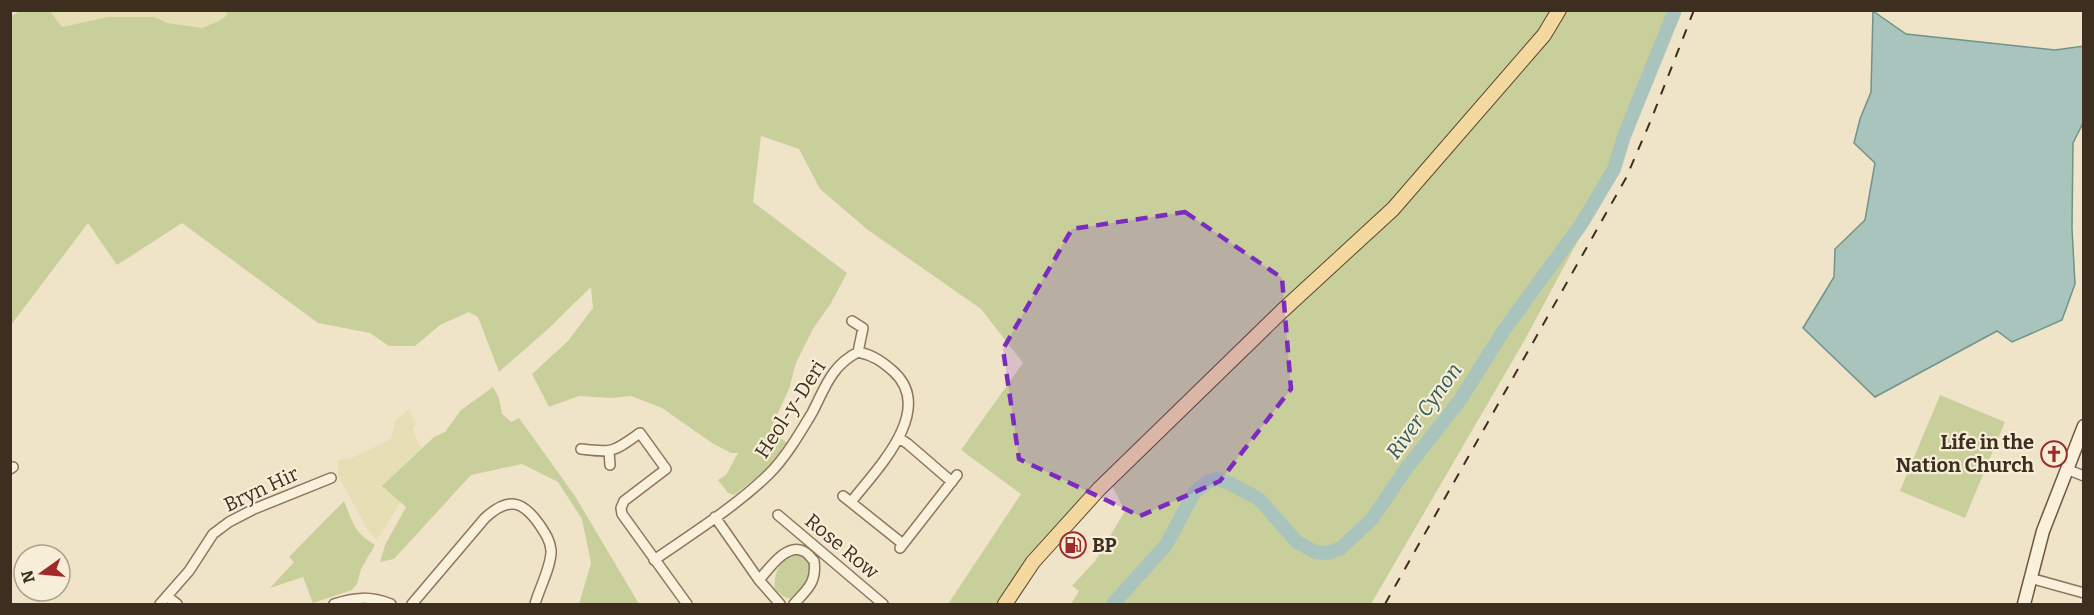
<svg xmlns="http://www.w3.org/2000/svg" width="2094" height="615" font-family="Bitter,serif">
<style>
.farmland{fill:#e6deb5}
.green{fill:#c9cf9b}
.water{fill:#a9c4bc;stroke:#6f938a;stroke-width:1.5}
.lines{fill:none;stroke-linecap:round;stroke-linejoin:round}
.river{stroke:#a9c4bc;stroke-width:14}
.minor-casing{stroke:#8d765c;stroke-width:12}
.secondary-casing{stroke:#6f573f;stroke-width:15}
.primary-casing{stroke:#5b4430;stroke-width:16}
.minor{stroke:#faf1dc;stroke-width:9}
.secondary{stroke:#faf1dc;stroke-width:12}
.primary{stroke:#f3d9a0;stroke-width:14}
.rail{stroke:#3d2e20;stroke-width:2;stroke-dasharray:10 10;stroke-linecap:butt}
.marked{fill:#7b2cbf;fill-opacity:0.2;stroke:#7b2cbf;stroke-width:4.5;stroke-dasharray:12 8;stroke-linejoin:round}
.labels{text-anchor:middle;stroke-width:4.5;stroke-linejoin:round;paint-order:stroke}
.street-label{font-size:20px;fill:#3d2e20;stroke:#f7eed8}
.poi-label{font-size:20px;font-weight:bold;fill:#3d2e20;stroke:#f7eed8;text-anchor:end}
.water-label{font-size:21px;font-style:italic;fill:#2f5d5a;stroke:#f7eed8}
</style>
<rect width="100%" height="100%" fill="#f0e4c8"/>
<path class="farmland" d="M50 11H228L226 16 219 21 202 28 168 23 154 17H108L62 27Z
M408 410 417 423 413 427 414 435 422 448 383 485 401 502 377 540 368 531 338 475V460L354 457 391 439 395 421Z"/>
<path class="green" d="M228 10 1679 11 1629 140 1616 170 1523 343 1371 604H1071L1079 591 1072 586 1095 561 1125 511 1106 474 999 604H948L1021 494 961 450 1023 363 981 309 868 230 820 189 799 149 761 136 753 202 847 273 831 303 813 329 796 363 789 389 770 430 787 443 766 470 734 495 728 493 718 480 726 475 738 453H731L712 443 662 408 631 396 611 398 579 396 549 407 532 374 568 341 593 308 591 287 548 329 499 372 478 317 469 312 440 325 415 346H389L370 333 318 323 182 223 117 265 88 223 11 325 10 17 20 11H50L62 27 108 17H154L168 23 202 28 219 21 226 16Z
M493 387 499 398 502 414 511 422 519 418 575 496 639 604H579L591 563 582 519 558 482 522 464 471 475 394 559 380 562 385 545 406 507 382 486 434 437 445 432 461 410Z
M1940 395 2005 422 1965 518 1900 491Z
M344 501C353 523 354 532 375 545L361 569 357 584 352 590 313 603 303 577 270 588 294 562 289 557Z
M796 554C811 558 811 566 810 579L790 599 784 597 775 589C773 573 780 559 796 554Z"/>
<path class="water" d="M1873 11 1906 34 2055 50 2084 46 2083 123 2073 143 2072 228 2075 284 2062 320 2012 342 1997 331 1875 397 1803 328 1834 277 1835 249 1865 220 1875 163 1854 143 1860 119 1871 92Z"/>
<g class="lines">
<path class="river" d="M1113 604 1166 545 1194 493 1207 482 1217 479 1229 483 1259 499 1297 542 1315 552 1329 553 1341 548 1372 519 1406 469 1460 400 1504 330 1582 223 1614 169 1624 136 1675 10"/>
<g class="minor-casing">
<path id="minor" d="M852 321 863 328 858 352
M899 438 908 444 952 482
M581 449C614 453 613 452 640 433L666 469 624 501 621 508 622 514 687 604
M609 451 610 465
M10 469 13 467
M2066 469 2084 476
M843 496 903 544
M778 515 883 604
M715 517 759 580 780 604
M900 548 957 475
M654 560C693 533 735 507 769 474 786 457 800 433 812 413 825 388 831 366 858 352 873 355 883 362 894 372 936 411 875 471 851 502
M2030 578 2084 593
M759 580C769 569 786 543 803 551 807 552 811 558 814 561 817 583 807 589 794 604
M167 596 177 604
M160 604 189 571 213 534 229 522 254 509 331 478
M334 604C355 597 370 596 391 604
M412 604 485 518C508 497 522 500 539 524 545 533 550 540 551 550 552 565 539 589 535 604"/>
</g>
<g class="secondary-casing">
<path id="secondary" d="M2024 604 2043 531 2084 426"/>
</g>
<g class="primary-casing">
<path id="primary" d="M1005 604 1033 562 1099 489 1282 311 1393 209 1544 35 1559 10"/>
</g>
<use href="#minor" class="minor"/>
<use href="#secondary" class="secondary"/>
<use href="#primary" class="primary"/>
<path class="rail" d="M1385 604 1626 178 1651 120 1694 10"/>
</g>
<path class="marked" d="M1185 212 1282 278 1291 389 1220 481 1140 516 1019 459 1003 349 1072 229Z"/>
<defs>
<g id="church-ring" transform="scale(1.35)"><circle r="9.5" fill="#f7eed8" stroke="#9e2a2b" stroke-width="1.5"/><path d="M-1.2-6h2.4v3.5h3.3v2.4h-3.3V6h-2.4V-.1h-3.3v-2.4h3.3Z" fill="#9e2a2b"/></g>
<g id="fuel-ring" transform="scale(1.35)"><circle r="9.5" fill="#f7eed8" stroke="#9e2a2b" stroke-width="1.5"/><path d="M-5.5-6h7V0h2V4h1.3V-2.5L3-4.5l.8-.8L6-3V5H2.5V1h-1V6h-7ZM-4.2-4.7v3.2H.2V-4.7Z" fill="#9e2a2b"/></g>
</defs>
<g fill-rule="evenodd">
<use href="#church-ring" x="2054" y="454"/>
<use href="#fuel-ring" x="1073" y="545"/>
</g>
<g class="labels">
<g class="street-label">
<text transform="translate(790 409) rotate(-57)" y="7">Heol-y-Deri</text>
<text transform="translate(261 489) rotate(-25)" y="7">Bryn Hir</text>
<text transform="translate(842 546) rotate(40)" y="7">Rose Row</text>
</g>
<g class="poi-label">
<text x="2034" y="449">Life in the<tspan x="2034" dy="23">Nation Church</tspan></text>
<text x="1092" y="552" text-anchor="start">BP</text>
</g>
<g class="water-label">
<text transform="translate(1424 411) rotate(-54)" y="7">River Cynon</text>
</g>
</g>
<rect width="2094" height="615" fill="none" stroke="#3d2e20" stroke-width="24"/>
<g transform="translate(42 573) rotate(255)"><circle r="28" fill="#f7eed8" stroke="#ada18e" stroke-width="1.5"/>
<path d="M0-4.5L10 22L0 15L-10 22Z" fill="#9e2a2b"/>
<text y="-9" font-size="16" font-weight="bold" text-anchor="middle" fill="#3d2e20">N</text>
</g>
</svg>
